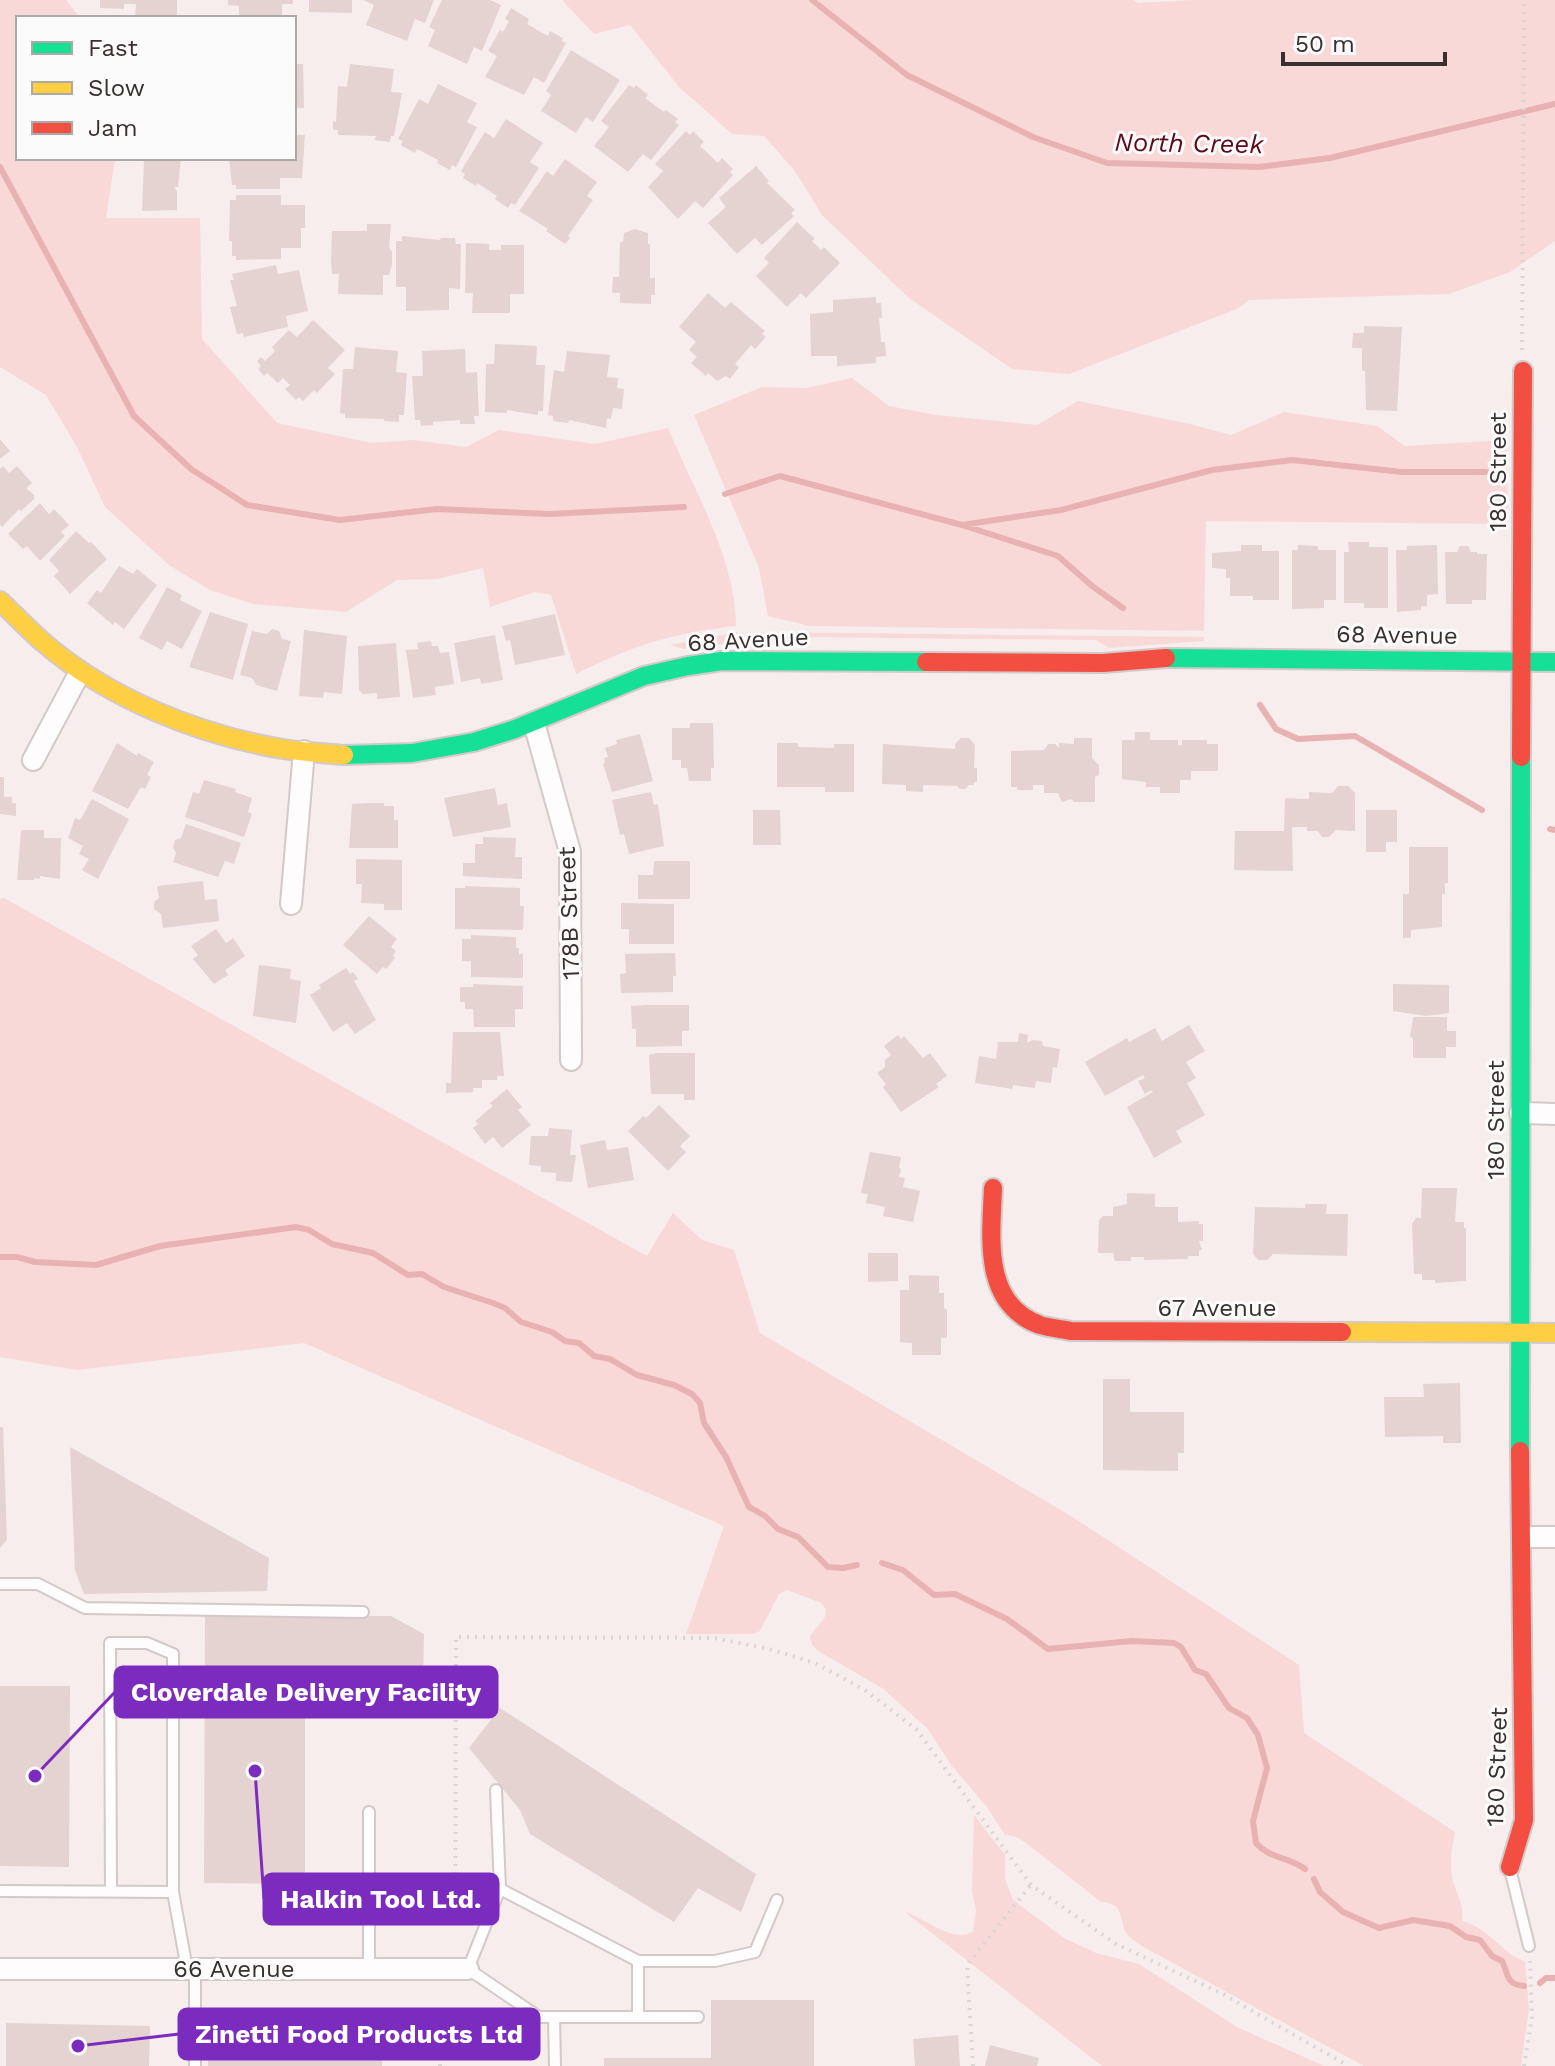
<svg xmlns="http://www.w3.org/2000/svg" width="1555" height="2066" font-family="'Work Sans',sans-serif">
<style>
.green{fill:#f8d9d8}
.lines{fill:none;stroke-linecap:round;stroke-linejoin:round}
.stream{stroke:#e7b2b1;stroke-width:6}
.building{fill:#e5d3d2}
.lane-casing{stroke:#d3c9c8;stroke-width:14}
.street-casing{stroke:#d3c9c8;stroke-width:24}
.fast-casing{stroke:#d3c9c8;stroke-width:22}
.slow-casing{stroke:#d3c9c8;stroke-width:22}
.jam-casing{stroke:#d3c9c8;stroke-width:22}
.path{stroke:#d8d5d5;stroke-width:4;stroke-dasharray:2 6;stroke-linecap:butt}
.lane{stroke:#fefcfc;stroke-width:10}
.street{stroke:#fefcfc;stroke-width:20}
.fast{stroke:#16e098;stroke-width:18}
.slow{stroke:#ffcf43;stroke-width:18}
.jam{stroke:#f24e42;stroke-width:18}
.labels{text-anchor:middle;stroke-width:6;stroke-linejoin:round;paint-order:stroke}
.street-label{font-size:24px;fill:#3a2f2f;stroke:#fbfbfb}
.water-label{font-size:26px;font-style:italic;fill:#5f0a18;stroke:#fbfbfb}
.leader{fill:none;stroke:#7b2cbf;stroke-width:3}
.callout-dot{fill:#7b2cbf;stroke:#fbfbfb;stroke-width:3}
.callout{fill:#7b2cbf;stroke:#7b2cbf;stroke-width:3}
.callout-label{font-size:26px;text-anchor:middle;font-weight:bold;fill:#fff}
</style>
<rect width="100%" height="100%" fill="#f7edec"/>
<path class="green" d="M0 0H66L80 18H18V158H115L106 218H200L202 339 277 423 372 443 414 440 466 447 499 430 595 444 668 428C694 491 735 556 736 626 673 633 633 645 576 674L551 595 535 592 490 607 483 568 437 579 397 580 346 612 253 604 210 590 169 565 105 507 77 447 46 395 0 367Z
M562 0H1133L1138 3 1192 0H1555V241L1510 272 1449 294 1249 300 1239 308 1069 374 1012 369 909 298 822 215 795 171 764 136 732 134 679 87 630 25 594 34Z
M852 378 889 406 936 415 1037 425 1078 401 1190 424 1231 435 1284 412 1377 426 1405 446 1507 440 1508 524 1206 521 1204 631 809 626 768 616 759 568 694 415 762 387 806 388Z
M738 632 733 643 683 649 670 645Z
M761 632 1204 637V641L1109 648 1096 640 798 637 781 644H765Z
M4 898 647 1256 673 1213 702 1240 734 1250 760 1333 1071 1516 1299 1665 1304 1733 1455 1832C1452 1847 1449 1862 1452 1877 1455 1893 1465 1904 1462 1921 1489 1927 1504 1956 1525 1961L1529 2009 1521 2066H1364L1147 1949C1140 1944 1129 1939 1125 1931 1119 1915 1123 1903 1101 1902L1025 1842 1014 1836 1005 1835 987 1807 952 1766 927 1728 882 1688 818 1651 812 1645 810 1636 825 1617 826 1609 821 1603 787 1590 779 1594 760 1631 752 1634H686L724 1526 304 1343 77 1370 0 1357V899Z
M974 1815 1005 1855V1878L1013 1900 1064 1938 1096 1953 1139 1964 1237 2027 1324 2066H1102L905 1912C925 1918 955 1945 973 1931L976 1911 972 1891Z"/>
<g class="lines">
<path class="stream" d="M812 0 907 75 1033 137 1107 163 1259 167 1330 158 1555 104
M0 167 134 416 191 469 247 505 340 520 437 509 550 514 684 507
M725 494 780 476 962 525 1058 556 1092 586 1123 608
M962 525 1061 510 1212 470 1292 460 1402 472H1486
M1260 705 1276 729 1298 739 1355 736 1482 810
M1550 829 1555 830
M0 1257H17L35 1262 96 1265 160 1246 296 1227 309 1230 332 1244 373 1253 408 1275 422 1274 444 1287 493 1303 505 1308 521 1322 552 1332 565 1341 579 1343 594 1356 610 1359 637 1375 674 1385 692 1394 700 1403 704 1423 726 1457 749 1507 765 1516 778 1529 798 1537 828 1567 843 1568 857 1565
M882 1563 903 1570 934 1595 955 1594 1007 1619 1048 1649 1132 1641 1174 1643 1181 1647 1195 1670 1206 1674 1229 1708 1247 1718 1258 1735 1267 1768 1253 1821 1256 1843C1270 1859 1289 1857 1305 1869
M1314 1879 1320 1892 1343 1912 1379 1928 1413 1920 1450 1926 1466 1937 1480 1940 1492 1956 1502 1961C1508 1973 1506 1985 1524 1986
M1540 1983 1546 1978H1555"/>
</g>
<path class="building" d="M100 0H177V18H135L136 4H124V9L100 8Z
M228 0H293V4H282V18H239V6L228 5Z
M309 0H352V13L309 12Z
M363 0H434L425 23 415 19 407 41 366 25 374 5Z
M442 0H490L501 5 482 51 474 47 467 64 428 46 435 30 429 27Z
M511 8 529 19 527 24 548 36 550 31 563 38 562 41 566 43 544 83 534 77 524 95 485 77 497 56 488 51 500 30 503 32 509 21 505 19Z
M571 50 620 80 593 122 586 117 576 133 541 111 551 95 546 91Z
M294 64H303L304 108H294Z
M350 64 394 69 391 92 402 93 394 136H391L390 142 375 140 376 136 338 135V130H333V121L336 122 338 86 347 87Z
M438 84 477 103 467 122 477 127 456 167 452 165 450 170 437 163 438 160 417 149 415 153 401 145 403 141 398 139 419 99 428 104Z
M629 85 634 88 636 85 648 95 645 98 664 112 666 110 678 119 675 122 679 125 651 160 643 154 628 172 594 146 609 127 601 121Z
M506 119 543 143 530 162 539 168 515 205 511 203 508 208 495 199 497 196 477 183 476 186 463 178 465 174 461 171 485 132 494 138Z
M686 131 690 135 693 131 704 142 700 146 718 163 722 158 733 169 730 172 733 175 703 208 695 201 678 219 648 187 663 171 655 164Z
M294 135H305L302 178H280V189H236V185H232L229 158H294Z
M147 158H181L178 187H174L177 191V210L142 211 144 160Z
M565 159 597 182 587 196 593 200 568 236 570 238 565 244 546 231 548 229 519 211 547 171 553 176Z
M756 166 769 181 767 183 795 210 791 213 794 216 762 245 755 238 737 254 708 223 726 207 719 198Z
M236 195H281V205H305V228H301V248H281V259L236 260V256H232V241H229L230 200H236Z
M797 222 815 239 812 241 821 250 824 247 840 263 806 298 801 293 787 307 756 276 769 263 764 258Z
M367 224H391L389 247 392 252V264L389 275H383V295L338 294 339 274H332L331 262 332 231H367Z
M635 229 648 233V244H650V278H655V295H651V304L620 303V293H612L613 277H619L620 242H623L624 233Z
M402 236 440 240 441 238H455L456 244H461L460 289 449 288V310L406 311V287H396V241H402Z
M466 243 489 244V250H501V245H524V294H510V313H472L473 293H465Z
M276 265 278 274 299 270 308 311 286 316 288 327 244 337 243 333 237 334 230 307 237 306 230 280H234L232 274Z
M708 293 725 308 731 302 765 331 762 334 766 337 755 349 751 345 735 364 739 367 730 379 726 376 717 381 708 373 706 376 691 363 697 357 689 350 696 342 679 327Z
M876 297V303H881L882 318H879L881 342H885L886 356 876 357V363L837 366V356H811L810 314 833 312V300Z
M313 320 345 350 328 368 335 374 317 393 314 390 303 401 299 397 296 400 285 389 290 385 283 378 278 383 267 373 264 376 258 369 261 366 257 361 261 357 265 361 275 351 272 347 289 330 297 337Z
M1364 326 1402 327 1397 411 1366 410 1365 371H1362V348H1352L1353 333H1364Z
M495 344 537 346 536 365H545L543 411H538V415L507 410V413L485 412 486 364H494Z
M355 347 398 351 396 372 407 373 404 415H399V422L384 421V419L345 418V414L340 413 343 369H353Z
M465 349 466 373 477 372 479 416H474L475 424H460V420L433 422V425L421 426 420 420H415L412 376H423L422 351Z
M567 351 610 355 607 377 618 378 617 388 624 389 622 409 613 408 611 419 607 418 606 428 569 420 568 423 553 421V416L548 415 554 370 564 372Z
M0 439 10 451 0 459Z
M3 466 9 473 17 466 32 483 26 488 34 495V499L21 511 19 509 2 527 0 524V469Z
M40 503 49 514 54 509 69 525 61 532 65 536 40 561 27 546 23 549 8 534Z
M76 531 89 543 91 542 107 559 70 594 54 576 59 571 49 560Z
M1348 542H1369V547H1388V608H1364V603H1344V552H1349Z
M1241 545H1262V551H1279V600H1253V596H1230V578H1226V569L1212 568V553L1241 551Z
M1298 545 1318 546V550H1336V600H1324V608L1292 609V550H1298Z
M1437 545 1438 594 1427 595V606H1421V610L1397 612 1396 550H1407V546Z
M1460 546H1468L1471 552H1477V554H1487L1486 600H1472V604H1446L1445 552H1457Z
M119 566 133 574 137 569 157 585 124 629 115 622 113 625 87 603 97 590 101 593Z
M167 587 182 595 180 600 202 611 182 649 167 641 162 650 139 638Z
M210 612 248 624 233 680 189 667Z
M555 614 565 655 515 665 510 640 506 641 502 626Z
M272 629 279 631 282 639 291 641 277 691 256 685 252 678 240 675 252 631 267 634Z
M304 630 347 636 342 694 324 692 323 698 299 696Z
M495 635 503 680 481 684 480 678 461 682 454 643Z
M431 641 432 646H438L440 653 449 652 454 684 435 687 436 695 413 698 406 650 418 649 417 643Z
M396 643 400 697 377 699V693L363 694 359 690 358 646Z
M690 723H713L714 768H711V781H689L687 768H681V760H672V728H690Z
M1135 732H1150V740H1178V745H1182V740H1207V744H1218V771H1191V780H1180V793H1160V787H1146V782L1122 779V740H1135Z
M640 734 653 781 612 792 603 764 605 763 604 758 608 757 605 748 617 744 616 740Z
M961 738H969L975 745 974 768H977V782H974V785H969L965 789H960L957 786 923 785V792L906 791V785L882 784 883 744 955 749V744Z
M1074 738H1092V758L1099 765V775L1095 777V802H1074L1071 799 1062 802 1058 793H1044V785H1033V790H1017V787H1011V751L1044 750 1048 744H1055L1059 748V743L1074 744Z
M117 743 137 756 138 753 154 762 147 775 151 777 145 789 141 787 128 809 92 791Z
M777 743H798V747L834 748V744H854V792H825V787H777Z
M0 777H4V797H12V803H16V816L0 814Z
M204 780 236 789 235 792 252 798 248 812 252 814 244 837 185 817 193 792 199 794Z
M1338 786H1348L1355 793V831L1336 830 1329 837H1322L1318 831H1307V827H1292L1293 871 1234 870 1235 831H1284L1285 798 1309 799V792L1332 793Z
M495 788 498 805 507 803 511 827 453 837 444 798Z
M651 792 654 805 658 804 664 846 629 854 624 834 620 835 612 800Z
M92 799 129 819 98 879 82 870 89 859 79 854 83 846 68 838 75 818 80 820Z
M370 803H384V806H394V820H398V848H349L352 804Z
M753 810H780L781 845H753Z
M1366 810H1397V842H1386V852H1366Z
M186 824 241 843 234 864 225 861 218 877 173 862 176 853 173 847 175 840 181 838Z
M21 830H44V838H61L60 879 40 876V879L34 878V880H17Z
M483 837 516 838 515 857H522V879L463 876V863H475V844H483Z
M1409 847H1448V883H1445V894H1442V927L1411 930V938H1403V894H1409Z
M356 859 402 860V910H384V904L361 903 362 884H356Z
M654 861H690V899H638V875H653Z
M203 881 205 900 217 899 219 921 163 928 161 914 154 909V902L159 898 157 886Z
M465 886 520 888V906H524L523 930 455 929V888H465Z
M621 903 674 904V944H629V929H621Z
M369 916 397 939 391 947 396 951 393 956 395 958 386 969 383 967 377 974 343 945Z
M216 929 226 943 233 938 245 956 225 970 228 975 214 984 193 959 198 955 191 946Z
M471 935 516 937V948H519V954H523V978L471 977V961H462V939H471Z
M675 953 676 976H673V992L621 993 620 974 626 973 625 954Z
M259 965 291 969 290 979 301 981 296 1023 253 1016Z
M346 968 350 974 353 972 358 979 354 981 376 1020 355 1034 347 1023 333 1032 310 995 321 988 319 985Z
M473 984 523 986V1009H515V1027H474L473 1009H465V1002H460V987H473Z
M1393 984 1449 985V1013L1426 1016 1393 1011Z
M646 1005H689V1031H682V1046L636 1047V1029H632L631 1006Z
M1413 1017H1447V1031H1456V1047H1446V1058H1413V1038L1410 1037Z
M1189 1025 1205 1051 1186 1062 1196 1078 1187 1083 1205 1115 1176 1131 1182 1142 1154 1158 1127 1107 1153 1092 1151 1090 1145 1094 1138 1081 1145 1078 1143 1075 1105 1096 1085 1062 1127 1038 1129 1042 1155 1028 1162 1041Z
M453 1032H500L504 1076H497V1080H482V1088H473V1092L446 1093V1083H451Z
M1019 1033 1028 1035 1027 1043 1032 1040 1042 1041 1043 1046 1060 1049 1057 1068 1053 1067 1051 1083 1036 1081 1035 1088 1013 1085 1012 1089 975 1083 979 1056 996 1059 998 1042H1018Z
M898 1035 901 1039 904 1036 923 1058 930 1053 947 1076 936 1084 939 1087 901 1112 883 1087 886 1084 877 1073 885 1067V1060L891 1055 884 1046Z
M657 1053H695V1100H684V1094H651L649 1055Z
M507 1089 522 1107 518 1110 531 1125 502 1148 493 1137 485 1144 473 1128 478 1124 475 1121 493 1106 490 1103Z
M659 1105 690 1136 680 1146 686 1152 668 1171 628 1131 643 1116 646 1118Z
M549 1128 572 1130 570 1155H576L572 1182 556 1181V1173L541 1172V1166L529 1165 531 1136H548Z
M605 1140 607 1150 628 1147 634 1180 588 1188 580 1145Z
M870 1152 901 1157 899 1168 901 1169 899 1177 905 1178 903 1187 920 1191 913 1222 883 1216 885 1207 866 1203 868 1194 861 1193Z
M1422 1188H1457L1455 1222H1464V1228H1466V1281L1435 1283V1280H1422V1274H1414L1412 1224 1416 1218H1421Z
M1127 1193 1155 1194V1207H1178V1222L1199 1221V1224H1203V1241H1199L1202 1250H1199V1256H1188V1259L1148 1260H1144V1257H1131V1261H1115L1113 1253H1098L1099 1220 1103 1216H1113V1207L1127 1204Z
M1305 1204H1327L1326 1214H1348L1347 1256 1273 1254 1267 1260H1258L1253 1254 1255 1207 1305 1208Z
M868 1253H898V1281L868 1282Z
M909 1275 939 1276V1293H944V1308L947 1310V1338H941V1355H912V1343L900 1342V1290H909Z
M1103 1379H1130V1412H1184V1453H1178V1471L1103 1470Z
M1460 1383 1461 1443H1443V1436L1385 1437 1384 1397H1424L1423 1384Z
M0 1427H3L7 1540 0 1548Z
M70 1447 269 1558 267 1591 84 1594 75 1570Z
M205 1616H391L424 1634 423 1678H305V1884L204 1883Z
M0 1686H70L69 1867 0 1866Z
M500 1708 756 1874 741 1912 698 1888 674 1922 530 1834 520 1810 469 1748Z
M711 2000H814V2066H604V2058H711Z
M6 2023 150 2026 149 2066H6Z
M958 2035 960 2066H915L913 2039Z
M990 2045 1039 2058 1037 2066H985Z
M208 2060H382V2066H208Z"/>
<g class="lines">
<g class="lane-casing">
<path id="lane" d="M0 1584H38L85 1608 363 1612
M496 1790 500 1889 468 1969 539 2017H698
M1510 1869 1529 1946
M500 1889 638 1961V2017
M0 1891 173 1892
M111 1891 110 1643H147L173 1654V1892L187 1969
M638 1961H715L755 1952 777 1900
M369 1969V1812
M554 2017 555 2066
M195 2066V1969"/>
</g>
<g class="street-casing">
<path id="street" d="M534 723 570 852 571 1060
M33 760 80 672
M291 904 304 751
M1520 1113 1555 1114
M1522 1537H1555
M0 1969H468"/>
</g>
<g class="fast-casing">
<path id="fast" d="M1166 658 1555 662
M344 755 412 753 474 742 515 729 644 676 688 666 722 661 926 662
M1520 1451 1521 757"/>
</g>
<g class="slow-casing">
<path id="slow" d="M0 601C15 615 29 630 44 643 109 699 199 735 283 749 303 752 324 753 344 755
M1342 1332 1555 1333"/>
</g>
<g class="jam-casing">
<path id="jam" d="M926 662 1103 663 1166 658
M1521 757 1523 371
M993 1188C991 1238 982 1304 1040 1325 1050 1328 1061 1329 1071 1331L1342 1332
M1510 1867 1524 1820 1520 1451"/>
</g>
<path class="path" d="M1522 350 1524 0
M455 1922 456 1637 714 1638 769 1649 815 1663 865 1690 916 1729 1031 1885 1116 1944 1223 1994 1348 2066
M440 2066 443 2003
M973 2066 967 1965 1031 1885
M1524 2066 1532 2017 1530 1961"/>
<use href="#lane" class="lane"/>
<use href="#street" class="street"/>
<use href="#fast" class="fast"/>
<use href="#slow" class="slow"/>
<use href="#jam" class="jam"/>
</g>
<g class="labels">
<g class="street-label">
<text transform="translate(1498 472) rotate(-90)" y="8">180 Street</text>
<text transform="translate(1397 635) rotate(1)" y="8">68 Avenue</text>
<text transform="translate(748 640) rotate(-3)" y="8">68 Avenue</text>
<text transform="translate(569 913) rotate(-92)" y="8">178B Street</text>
<text transform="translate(1496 1120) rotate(-90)" y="8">180 Street</text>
<text x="1217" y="1316">67 Avenue</text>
<text transform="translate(1497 1767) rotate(-88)" y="8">180 Street</text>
<text x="234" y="1977">66 Avenue</text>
</g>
<g class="water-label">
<text transform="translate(1189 143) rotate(1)" y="9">North Creek</text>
</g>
</g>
<path class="leader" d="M35 1776L115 1692M255 1771L264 1899M78 2046L179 2034"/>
<g class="callout-dot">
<circle cx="35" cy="1776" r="8"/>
<circle cx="255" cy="1771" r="8"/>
<circle cx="78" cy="2046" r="8"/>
</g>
<g class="callout">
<rect x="115" y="1667" width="382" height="50" rx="8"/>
<rect x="264" y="1874" width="234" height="50" rx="8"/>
<rect x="179" y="2009" width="360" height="50" rx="8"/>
</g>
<g class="callout-label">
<text x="306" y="1701">Cloverdale Delivery Facility</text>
<text x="381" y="1908">Halkin Tool Ltd.</text>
<text x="359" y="2043">Zinetti Food Products Ltd</text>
</g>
<rect x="16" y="16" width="280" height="144" fill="#fbfbfb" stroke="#aea9a9" stroke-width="2"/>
<rect x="32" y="42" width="40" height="12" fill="#16e098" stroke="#aea9a9" stroke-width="2"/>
<text x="88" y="56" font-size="24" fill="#3a2f2f">Fast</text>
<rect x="32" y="82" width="40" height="12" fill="#ffcf43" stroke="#aea9a9" stroke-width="2"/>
<text x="88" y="96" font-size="24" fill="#3a2f2f">Slow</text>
<rect x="32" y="122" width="40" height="12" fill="#f24e42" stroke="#aea9a9" stroke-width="2"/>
<text x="88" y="136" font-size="24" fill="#3a2f2f">Jam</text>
<path d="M1283 52v12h162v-12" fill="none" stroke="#3a2f2f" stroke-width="4"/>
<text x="1295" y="52" font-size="24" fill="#3a2f2f" stroke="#fbfbfb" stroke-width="6" paint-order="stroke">50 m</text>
</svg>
